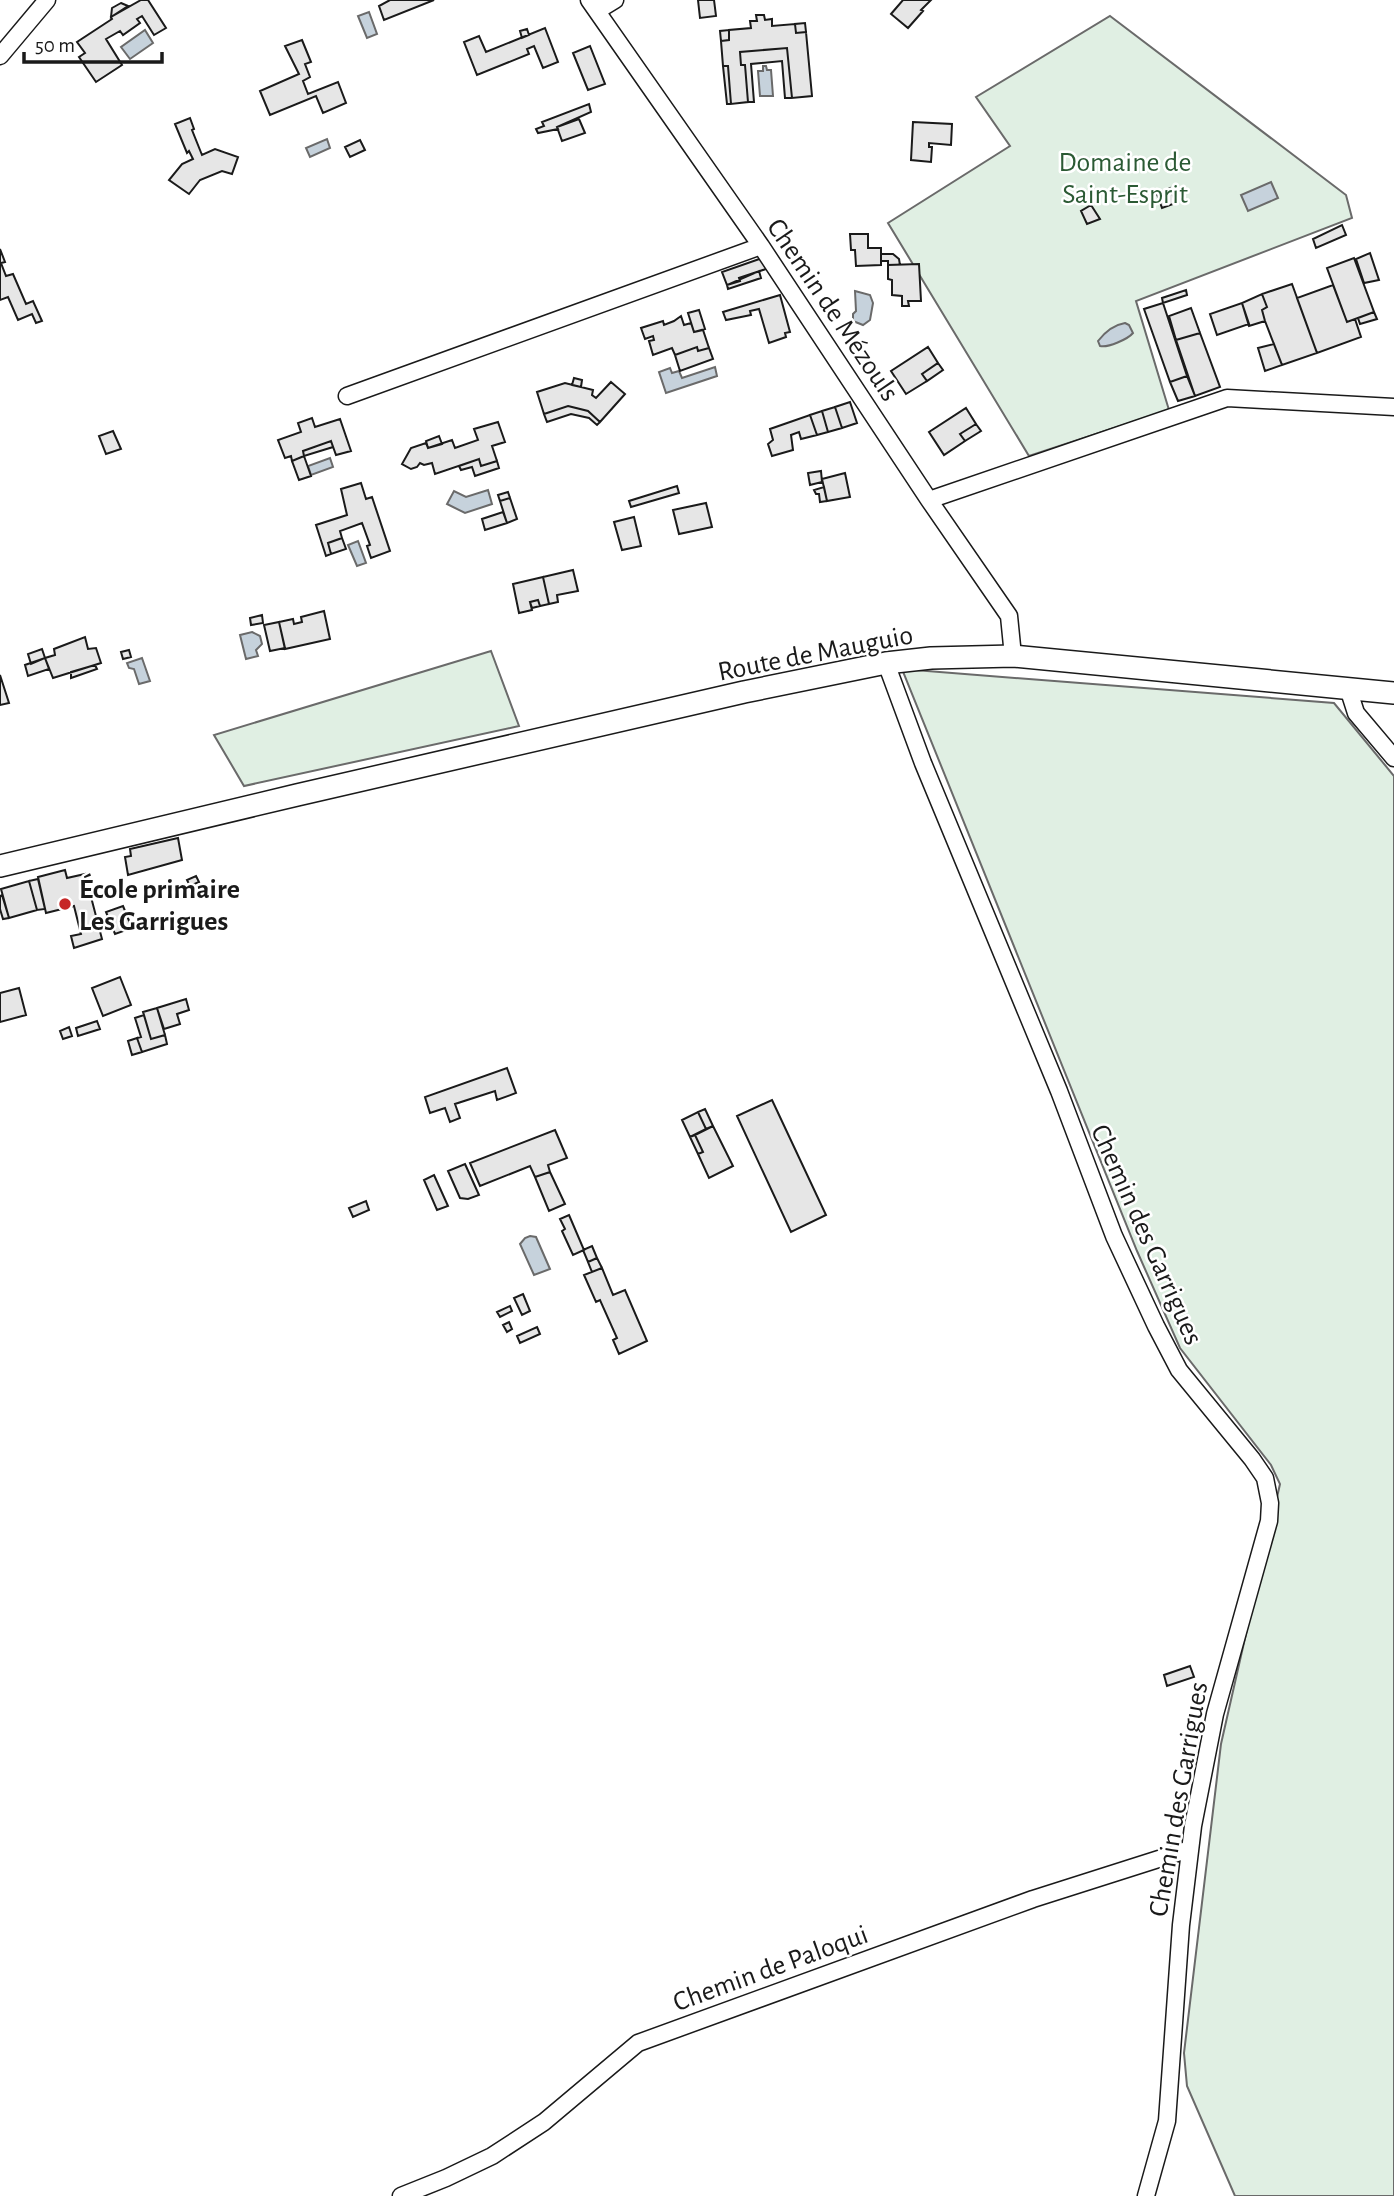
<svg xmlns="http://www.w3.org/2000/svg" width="1394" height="2196" font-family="'Alegreya Sans',sans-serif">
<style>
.green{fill:#e0efe3;stroke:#6a6a6a;stroke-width:2}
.water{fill:#c6d2dc;stroke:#6a6a6a;stroke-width:2}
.building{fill:#e6e6e6;stroke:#1a1a1a;stroke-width:2}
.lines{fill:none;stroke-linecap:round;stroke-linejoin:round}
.minor-casing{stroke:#1a1a1a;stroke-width:19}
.tertiary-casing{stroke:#1a1a1a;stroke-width:24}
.minor{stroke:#fff;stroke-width:16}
.tertiary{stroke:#fff;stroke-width:21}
.poi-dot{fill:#c62828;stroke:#fff;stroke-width:2.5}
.labels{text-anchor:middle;stroke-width:5;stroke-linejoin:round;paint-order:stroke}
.park-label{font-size:28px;fill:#2b5a34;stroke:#fff}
.street-label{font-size:28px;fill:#1a1a1a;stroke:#fff}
.poi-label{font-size:28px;font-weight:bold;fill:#1a1a1a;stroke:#fff;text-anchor:start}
</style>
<rect width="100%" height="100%" fill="#fff"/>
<path class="green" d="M1110 16 1346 195 1352 218 1136 301 1169 410 1029 456 888 223 1010 146 976 97Z
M491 651 519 726 244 786 214 735Z
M902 669 1334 703 1394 776V2196H1235L1187 2086 1184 2053 1221 1744 1280 1484 1271 1465 1180 1348 1137 1251Z"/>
<path class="water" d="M369 12 377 34 367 38 358 16Z
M145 30 153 43 130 59 121 47Z
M763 66H766L767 70H771L773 96H760L758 71H763Z
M327 139 330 148 310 157 306 148Z
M1271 182 1278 198 1248 211 1241 195Z
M855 291 870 295 873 303 870 320 863 325 853 321V314L856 311Z
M1125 323 1129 325 1133 333C1128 339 1108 348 1100 346L1098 341C1105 332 1113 325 1125 323Z
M715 367 717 376 666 393 659 372 670 368 672 373 679 371 682 378Z
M330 458 333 467 311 475 308 466Z
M488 490 492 504 465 513 447 504 454 491 466 497Z
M358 541 366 563 357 566 348 545Z
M252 632 260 636 262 644 256 650 258 656 246 659 240 635Z
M142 658 150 681 139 684 134 669 129 668 127 663Z
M530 1236 536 1237 550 1269 534 1275 520 1244 525 1238Z"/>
<path class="building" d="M141 0H148L166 28 154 35 142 16 137 19 140 23 123 35 120 31 106 39 122 65 96 82 79 57 85 53 77 42 112 19 111 17Z
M390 0H434L384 20 379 6Z
M698 0H714L716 16 700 18Z
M903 0H931L921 10 923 11 908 28 891 14Z
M121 3 128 6 111 17 112 8Z
M756 15H764L765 20 772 19V26L795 24 796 33 806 32 812 96 792 98 787 48 740 52 741 65H745L748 102 731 104 728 66H723L721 41 729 40V30L751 28 750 21H757Z
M805 23 806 32 796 33 795 24Z
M545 28 558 62 543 68 534 46 527 49 529 54 477 75 464 42 479 36 486 52Z
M527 29 529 35 522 38 520 31Z
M729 30V40L721 41 720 31Z
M302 40 311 62 305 64 310 77 303 81 308 94 338 82 346 103 323 113 316 96 270 115 260 91 299 74 285 46Z
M590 46 605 84 588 90 573 53Z
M787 48 792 98H785L782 61 751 64 754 102H748L745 65H741L740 52Z
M723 66H728L731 104H727Z
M589 104 591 112 557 127 558 129 538 133 536 129 544 126 542 122Z
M190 118 194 129 192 130 202 155 215 149 238 157 232 174 222 171 200 180 189 194 169 180 182 164 193 159 189 151 187 153 175 124Z
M579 119 585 133 562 141 557 127Z
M913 122 952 124 951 145 929 143V147H932L931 162 911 160Z
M360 140 365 150 350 157 345 147Z
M1170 188 1176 203 1162 208 1157 194Z
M1091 205 1100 219 1087 224 1081 211Z
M1342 225 1346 235 1316 248 1313 239Z
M850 234H868V248H881V265L856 266 855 250H851Z
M0 249 5 262 1 263 6 276 13 274 26 304 33 301 42 321 36 323 32 314 18 320 8 297 0 300Z
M1370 253 1379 280 1364 283 1356 259Z
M881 254H893L899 259 900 265H888V261H881Z
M765 257 769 268 739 278 740 281 727 285 722 272Z
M1354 258 1374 312 1347 322 1327 268Z
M919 264 921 301H908L909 306H902V296L892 295V280L888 279V265Z
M759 271 761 278 728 289 727 285Z
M1292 284 1317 353 1282 365 1265 321 1262 310 1267 307 1262 294Z
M1333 285 1347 322 1355 319 1361 337 1317 353 1297 298Z
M1186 290 1187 295 1163 303 1162 298Z
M1262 294 1267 307 1262 310 1265 321 1249 326 1242 303Z
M780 295 790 332 785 333 786 337 769 343 759 309 750 311 751 315 726 320 723 312Z
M1163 303 1187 376 1170 382 1144 309Z
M1242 303 1249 324 1217 335 1210 314Z
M1191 308 1200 333 1176 340 1169 316Z
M699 310 705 329 694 332 688 313Z
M1374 312 1377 319 1360 324 1358 318Z
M681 316 684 325 691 323 694 332 703 330 709 348 698 351 697 347 675 355 672 348 653 355 649 341 654 340 653 336 645 339 641 328 663 321 664 325 674 321Z
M1200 333 1220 387 1195 396 1176 340Z
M1274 344 1282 365 1265 371 1258 348Z
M697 347 698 351 709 348 713 359 680 371 675 355Z
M928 347 938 363 922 374 927 381 906 394 891 371Z
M938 363 943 370 927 381 922 374Z
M1187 376 1195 396 1178 401 1170 382Z
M574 378 582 380 581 387 572 385Z
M611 382 625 394 600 422 588 411 568 406 544 414 537 392 565 383 593 390 592 395 596 398Z
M850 402 857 423 842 428 835 407Z
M568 406 588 411 600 422 597 425 589 418 571 414 547 422 544 414Z
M835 407 842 428 828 432 822 411Z
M966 408 976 424 960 434 965 441 944 455 929 432Z
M822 411 828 432 817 435 810 415Z
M810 415 817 435 801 439 799 432 791 435 793 450 772 456 768 444 773 440 770 429Z
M312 418 315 427 340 419 351 451 336 455 331 441 303 451 304 456 292 461 291 456 285 458 278 440 301 432 298 423Z
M498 422 505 442 492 446 497 461 481 466 479 459 435 474 432 463 424 465 420 463 417 467 411 469 402 464 411 448 426 443 428 448 452 440 455 448 478 440 474 429Z
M976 424 981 431 965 441 960 434Z
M113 431 121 449 106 454 99 436Z
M439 436 442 444 428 448 426 441Z
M331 441 333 447 304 456 303 451Z
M304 456 311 476 299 480 292 461Z
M479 459 481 466 497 461 499 468 475 476 472 467 461 470 459 466Z
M821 471 822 482 810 485 808 473Z
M845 473 850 497 827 501 822 479Z
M361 483 366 499 372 497 390 551 371 558 367 546 370 545 362 523 340 531 342 538 328 543 331 554 326 556 316 525 347 515 341 489Z
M677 486 679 493 631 507 629 501Z
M824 487 827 501 820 502 819 494H816L814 490Z
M508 492 510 498 500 501 498 495Z
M510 498 517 519 507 523 500 501Z
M706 503 712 527 679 534 673 510Z
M503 512 507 523 485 530 482 519Z
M634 517 641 546 622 550 614 522Z
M342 538 346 549 331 554 328 543Z
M573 570 578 591 557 595 558 602 549 604 543 577Z
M543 577 549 604 540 606 538 600 530 602 532 610 519 613 513 584Z
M538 600 540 606 532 608 530 602Z
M324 611 330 639 285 649 279 622 293 619 294 624 302 622 301 617Z
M262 615 263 623 251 625 250 618Z
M279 622 285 648 270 651 264 625Z
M85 637 88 649 96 648 101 663 53 678 45 658 55 655 54 649Z
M42 649 45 658 31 664 28 654Z
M129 650 131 657 123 659 121 652Z
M45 658 49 669 28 676 25 665Z
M95 665 97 669 71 678V672Z
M0 675 9 703 0 705Z
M178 838 182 860 128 875 125 857 131 856 130 849Z
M65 870 67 878 85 874 102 939 74 948 71 936 81 934 74 906 46 913 38 877Z
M196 876 199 882 190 886 187 880Z
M38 879 45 909 37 910 29 881Z
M29 881 37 910 9 918 1 889Z
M2 895 9 918 3 919 0 909V896Z
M123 906 132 928 115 934 106 912Z
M120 977 131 1005 103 1016 92 988Z
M19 988 26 1015 0 1022V993Z
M186 999 189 1010 177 1014 180 1024 164 1029 157 1008Z
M157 1008 165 1035 151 1039 143 1012Z
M144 1015 151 1039 165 1035 167 1044 142 1052 137 1038 141 1037 135 1018Z
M97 1021 100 1029 78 1036 76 1028Z
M69 1027 72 1036 63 1039 60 1031Z
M137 1038 142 1052 132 1055 128 1041Z
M507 1068 516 1093 497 1100 495 1091 455 1104 460 1118 450 1122 445 1108 430 1113 425 1097Z
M772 1100 826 1215 791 1232 737 1116Z
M705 1109 713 1126 706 1129 698 1112Z
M698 1112 706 1129 690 1137 682 1120Z
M713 1126 733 1166 709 1178 698 1154 703 1152 695 1135Z
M555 1130 567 1158 548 1165 550 1172 535 1177 530 1166 480 1186 470 1163Z
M695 1135 703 1152 698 1154 690 1137Z
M465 1164 479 1195 468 1199 460 1198 448 1171Z
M550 1172 565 1204 549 1211 535 1177Z
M434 1175 448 1206 437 1210 424 1180Z
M366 1201 369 1210 353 1217 349 1208Z
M569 1215 584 1250 573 1255 562 1231 565 1229 560 1219Z
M592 1246 597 1258 588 1262 583 1250Z
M597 1258 602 1268 592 1272 588 1262Z
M602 1268 613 1295 625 1290 647 1341 619 1354 613 1340 617 1338 600 1300 596 1302 584 1275Z
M523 1294 530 1311 522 1315 514 1298Z
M510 1306 512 1311 500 1317 497 1312Z
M509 1322 512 1329 507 1332 503 1325Z
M537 1327 540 1334 520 1343 517 1336Z
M1190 1666 1194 1677 1167 1686 1164 1675Z"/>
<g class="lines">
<g class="minor-casing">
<path id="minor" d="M589 0 761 246 929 500 1009 616 1013 656
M597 11 615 0
M0 56 47 0
M347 396 761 246
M929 500 1227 398 1394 407
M886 663 923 763 1059 1091 1114 1236 1156 1326 1179 1370 1252 1459 1265 1478 1270 1503 1269 1521 1215 1714 1193 1826 1181 1925 1167 2121 1146 2196
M1348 688 1356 713 1394 758
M401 2196 446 2178 492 2156 544 2122 638 2043 1033 1899 1190 1849"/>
</g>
<g class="tertiary-casing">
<path id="tertiary" d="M0 866 297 795 744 692 886 663 931 658 1013 656 1394 693"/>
</g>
<use href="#minor" class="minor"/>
<use href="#tertiary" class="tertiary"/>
</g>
<circle class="poi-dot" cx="65" cy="904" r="7"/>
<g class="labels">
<g class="park-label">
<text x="1125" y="171">Domaine de<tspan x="1125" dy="32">Saint-Esprit</tspan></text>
</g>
<g class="street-label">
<text transform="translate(834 309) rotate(56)" y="10">Chemin de Mézouls</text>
<text transform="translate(815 652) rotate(-11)" y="10">Route de Mauguio</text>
<text transform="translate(1148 1234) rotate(66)" y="10">Chemin des Garrigues</text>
<text transform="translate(1177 1799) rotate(-80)" y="10">Chemin des Garrigues</text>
<text transform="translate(770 1967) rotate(-20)" y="10">Chemin de Paloqui</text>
</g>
<g class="poi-label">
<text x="79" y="898">École primaire<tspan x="79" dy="32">Les Garrigues</tspan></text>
</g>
</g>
<path d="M24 52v10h138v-10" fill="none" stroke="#1a1a1a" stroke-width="3.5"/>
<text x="35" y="52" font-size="21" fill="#1a1a1a" stroke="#ffffff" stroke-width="5" paint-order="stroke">50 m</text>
</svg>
